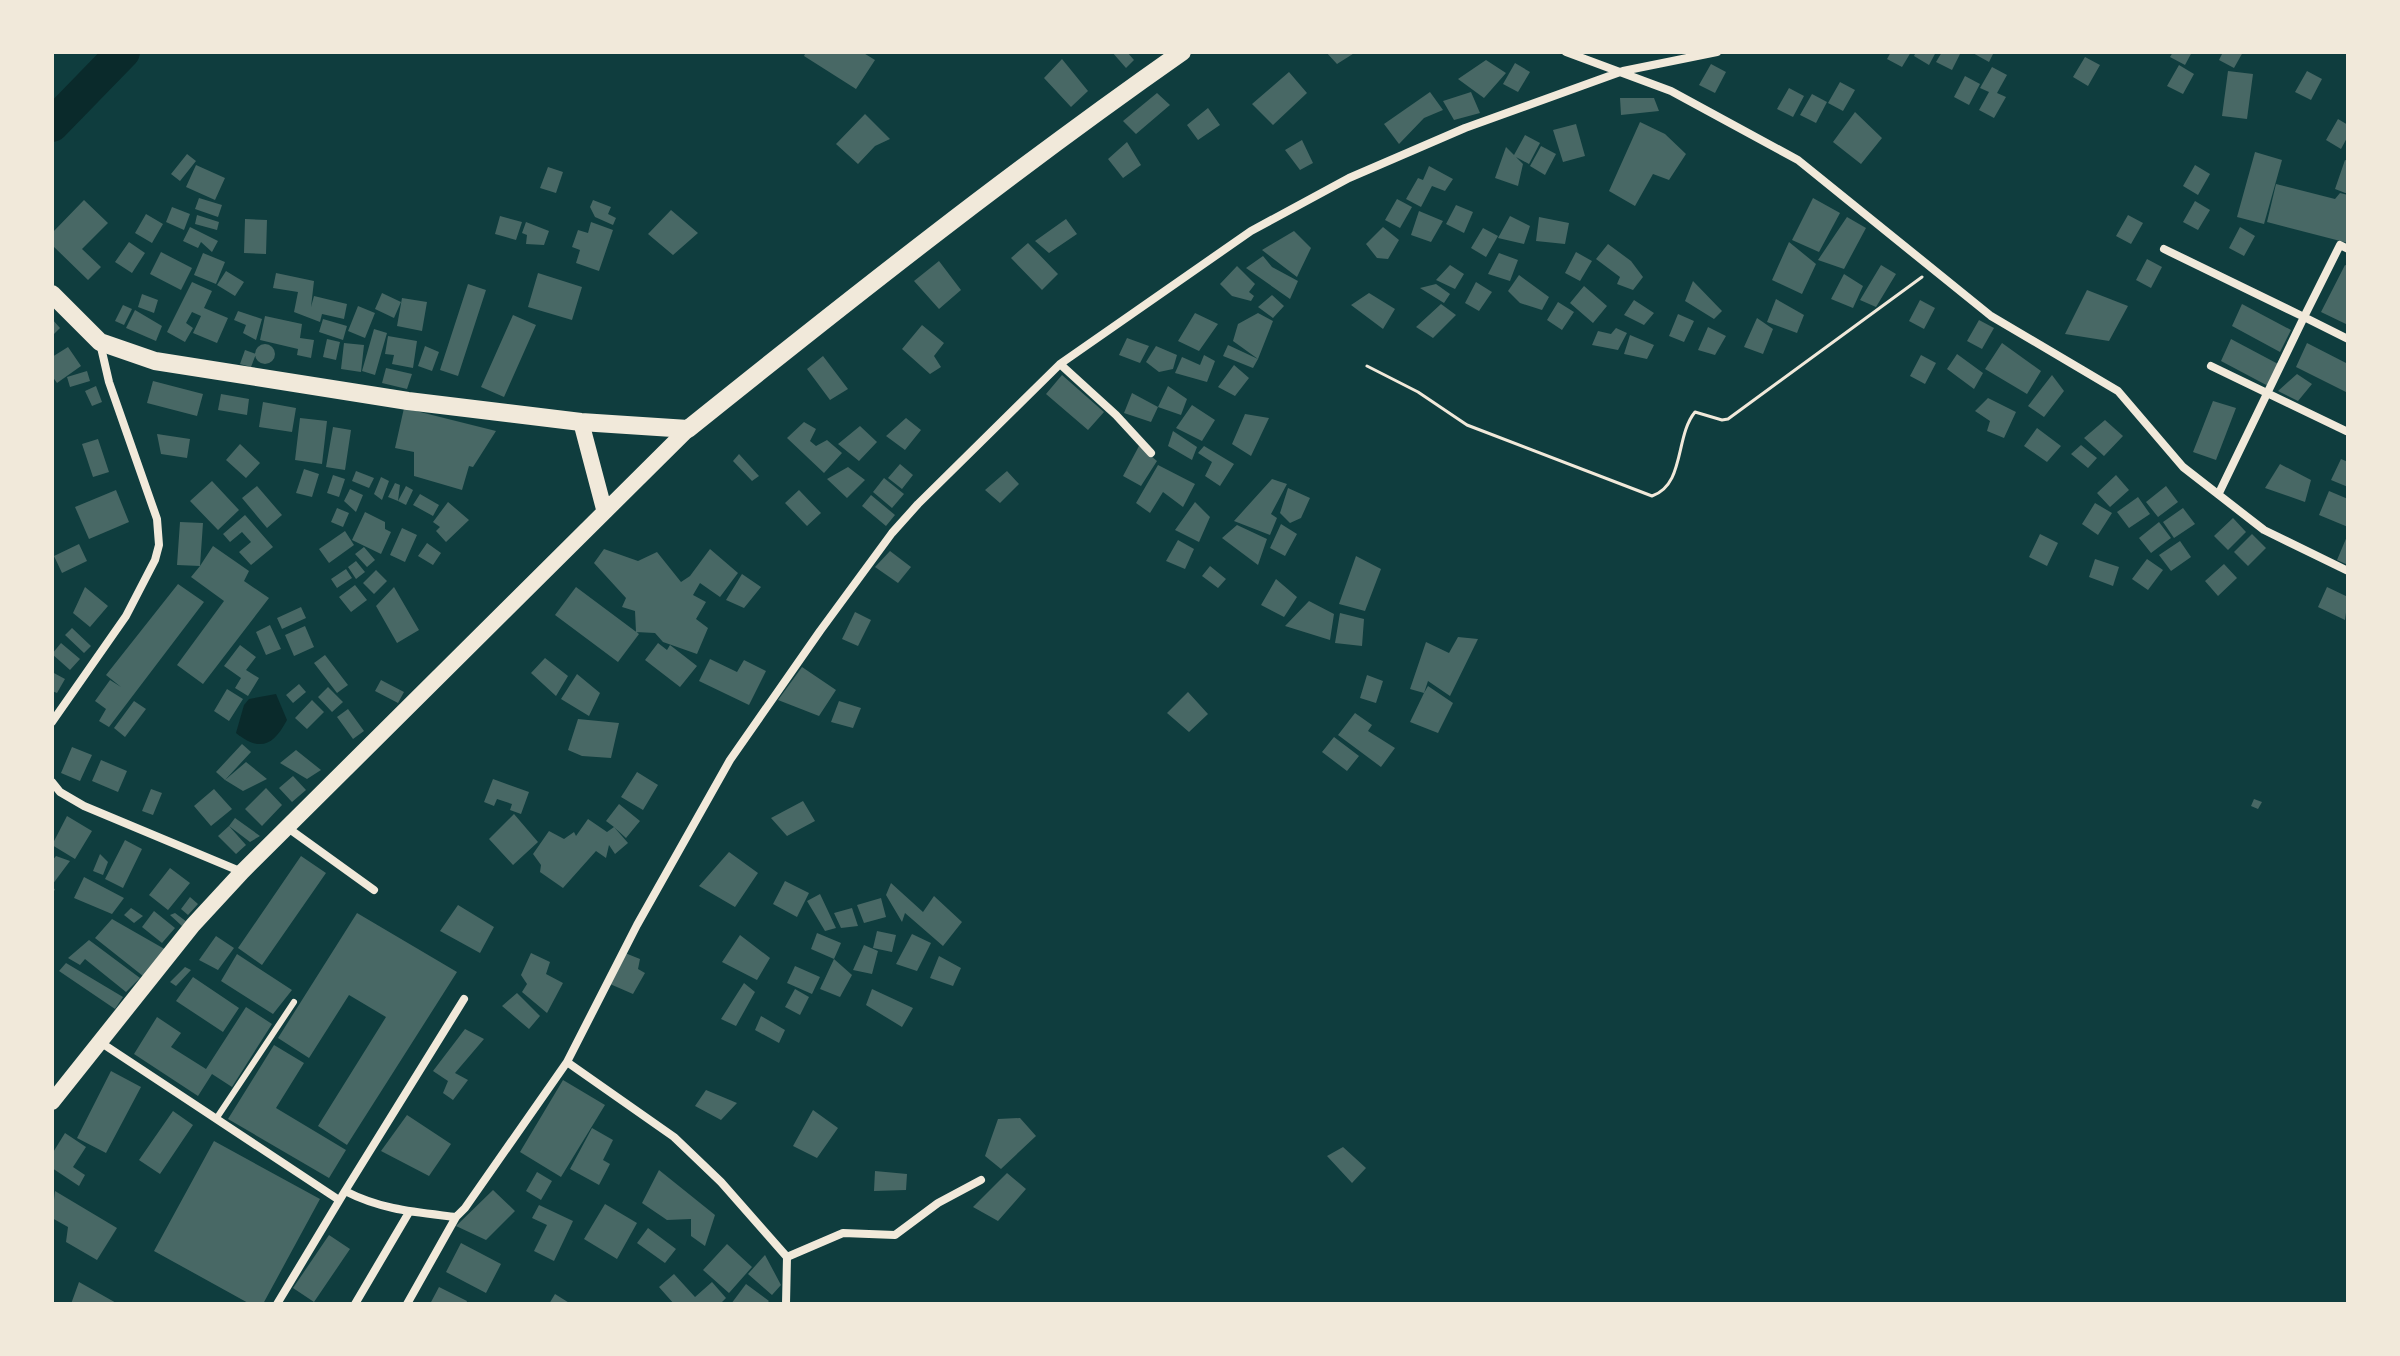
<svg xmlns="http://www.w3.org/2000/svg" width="2400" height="1356" font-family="'Space Grotesk',sans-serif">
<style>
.water{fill:#0a2a2b}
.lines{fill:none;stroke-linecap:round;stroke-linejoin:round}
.river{stroke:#0a2a2b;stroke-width:34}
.building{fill:#486865}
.path{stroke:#f1e9da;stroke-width:3}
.service{stroke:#f1e9da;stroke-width:6}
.minor{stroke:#f1e9da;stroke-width:8}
.secondary{stroke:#f1e9da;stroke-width:16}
.primary{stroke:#f1e9da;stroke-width:18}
</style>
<rect width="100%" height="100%" fill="#0f3d3e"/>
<path class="water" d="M276 694 287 720C273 746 260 752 236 733L244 705 249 699Z"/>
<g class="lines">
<path class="river" d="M52 125 123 52"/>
</g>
<path class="building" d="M806 52H862L875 60 856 89 804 56Z
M1112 52H1127L1134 60 1126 68Z
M1326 52H1356L1337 64Z
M1891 52H1911L1902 67 1887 59Z
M1916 52H1936L1929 65 1914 56Z
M1942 52H1961L1952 70 1936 62Z
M1971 52H1994L1989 62Z
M2173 52H2192L2185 65 2170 57Z
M2223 52H2243L2234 68 2219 60Z
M2085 57 2100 65 2088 86 2073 77Z
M1062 59 1088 91 1071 107 1044 78Z
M1486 60 1506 73 1484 98 1458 79Z
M1515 63 1530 72 1518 92 1503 84Z
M1711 64 1726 72 1715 93 1699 85Z
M2179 65 2194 74 2183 94 2167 86Z
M1992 67 2007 75 1997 93 2006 97 1994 118 1979 110 1989 92 1980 88Z
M2228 71 2253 74 2247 119 2222 116Z
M2307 71 2322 79 2311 100 2295 92Z
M1289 72 1307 93 1273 125 1252 104Z
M1965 76 1980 84 1969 105 1954 97Z
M1840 82 1855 90 1843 111 1828 103Z
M1789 88 1804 96 1793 117 1777 109Z
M1430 92 1443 110 1424 118 1399 144 1384 124Z
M1471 92 1480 113 1454 120 1443 101Z
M1157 93 1170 105 1136 134 1123 121Z
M1812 94 1827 102 1816 123 1800 115Z
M1620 98H1654L1659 111 1621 115Z
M1208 108 1220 125 1198 140 1187 125Z
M1855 112 1882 138 1861 164 1833 142Z
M865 114 890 139 875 146 858 164 836 144Z
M2338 119 2348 125V136L2341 149 2326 140Z
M1640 122 1665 134 1686 154 1669 180 1653 174 1635 206 1609 191Z
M1576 124 1585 156 1563 162 1553 130Z
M1525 135 1540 143 1529 164 1516 157 1523 164 1518 186 1495 178 1506 147 1514 155Z
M1302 140 1313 163 1300 170 1285 150Z
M1127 142 1141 165 1123 178 1108 159Z
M1541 146 1556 154 1545 175 1530 166Z
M2255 152 2282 160 2264 224 2237 217Z
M187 154 196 161 180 181 171 174Z
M2345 160 2348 161V194L2335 189Z
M196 165 225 178 215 200 186 187Z
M2195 165 2210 174 2198 195 2183 186Z
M1429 166 1453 179 1445 191 1432 186 1421 207 1406 199 1418 178 1423 180Z
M548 167 563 172 556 193 540 188Z
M2276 184 2335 199 2340 193 2348 195V243L2267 222Z
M199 198 222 205 218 217 195 209Z
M1813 198 1840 213 1819 252 1792 240Z
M1397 199 1412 207 1400 228 1385 220Z
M84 200 108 223 82 249 101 267 88 280 52 245V233Z
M593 200 611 207 608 214 616 218 613 225 595 217 590 207Z
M2195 201 2210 210 2198 230 2183 222Z
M1456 205 1473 212 1464 233 1446 224Z
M172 207 190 214 184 230 166 222Z
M671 210 698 233 673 255 648 234Z
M1419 211 1443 221 1431 242 1411 235Z
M146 214 163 224 152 243 135 233Z
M197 215 219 222 217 230 195 224Z
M2128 215 2143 223 2131 244 2116 236Z
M500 216 522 222 516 240 495 234Z
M1510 216 1530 226 1524 244 1498 238Z
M1539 217 1569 223 1565 244 1536 241Z
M1847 217 1866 228 1844 269 1818 260Z
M245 219 267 220 266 254 244 253Z
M1066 219 1077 234 1049 253 1035 241Z
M526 222 549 231 544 245 526 244 527 235 522 233Z
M591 222 613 230 599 271 576 263 580 250 572 247 578 230 588 233Z
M190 227 218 241 212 252 201 242 198 248 183 241Z
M1383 227 1399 240 1388 259 1377 258 1366 244Z
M2240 227 2255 236 2244 256 2229 248Z
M1483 228 1498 236 1486 257 1471 248Z
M1294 231 1311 248 1297 277 1262 250Z
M129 242 145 253 132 273 115 262Z
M1789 242 1816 264 1802 294 1772 280Z
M1028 243 1058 274 1042 290 1011 258Z
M1608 244 1631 261 1643 277 1633 290 1617 284 1620 277 1596 259Z
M161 252 192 268 181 290 150 274Z
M1576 252 1592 261 1580 281 1565 273Z
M203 253 225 262 216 284 194 275Z
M1499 253 1518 260 1510 281 1488 274Z
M1263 256 1272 267 1298 281 1290 299 1246 268Z
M2147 259 2162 267 2151 288 2136 280Z
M939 261 961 290 939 309 914 281Z
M1450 265 1464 274 1455 289 1436 280Z
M1881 265 1896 274 1876 307 1860 300Z
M2345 265 2348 266V325L2321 312Z
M1237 266 1255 284 1249 292 1254 296 1251 301 1232 296 1220 284Z
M226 271 244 282 235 296 217 285Z
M276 273 314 281 311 307 314 296 347 304 344 319 322 314 320 322 294 312 298 292 273 288Z
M538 273 582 287 572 320 528 307Z
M1844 274 1863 286 1853 308 1831 299Z
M1519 275 1549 297 1542 310 1520 303 1508 291Z
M1693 281 1722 311 1714 319 1685 301Z
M192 282 212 291 204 308 228 318 217 343 193 333 201 316 192 312 186 323 193 328 185 342 167 332Z
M1476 282 1492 292 1479 311 1465 303Z
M468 284 486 290 458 376 440 370Z
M1436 284 1450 294 1444 303 1420 288Z
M1584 286 1607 306 1593 323 1570 303Z
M2087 290 2128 306 2109 341 2065 334Z
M382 293 401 302 394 318 375 309Z
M1369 293 1395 309 1383 329 1351 305Z
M142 294 158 300 154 313 138 307Z
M1272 295 1284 306 1273 318 1258 307Z
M402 298 427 302 422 331 397 326Z
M1776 299 1804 315 1797 333 1767 322Z
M1634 300 1654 313 1644 325 1624 315Z
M1920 300 1935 308 1924 329 1909 321Z
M1558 302 1574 312 1562 330 1547 320Z
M1441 304 1456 315 1433 338 1416 327Z
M2242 304 2291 330 2280 352 2232 326Z
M123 305 132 309 124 325 115 321Z
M358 306 375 313 365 338 348 331Z
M135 310 162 326 156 341 126 328Z
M238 311 262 319 256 340 243 333 246 325 234 320Z
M1195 313 1218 324 1199 351 1178 341Z
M1258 313 1273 321 1258 359 1233 341 1238 324Z
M1678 314 1694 321 1684 342 1669 336Z
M513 315 536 325 504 397 481 387Z
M265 316 302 324 300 338 314 340 311 358 297 355 298 349 260 340Z
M1757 318 1773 329 1763 354 1744 347Z
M52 319 60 328 52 336Z
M323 319 347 326 343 340 319 332Z
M1979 320 1994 328 1982 349 1967 341Z
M922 325 944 343 934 356 941 367 930 374 902 349Z
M1708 327 1726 336 1715 355 1698 350Z
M1616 328 1627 333 1618 350 1592 345 1598 331 1611 334Z
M374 329 387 333 375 375 362 371Z
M1630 335 1654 345 1647 359 1624 354Z
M388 336 417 341 413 368 392 364 394 355 385 354Z
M1127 338 1149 346 1140 363 1119 355Z
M327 339 340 342 336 360 323 357Z
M2231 339 2280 365 2270 387 2221 361Z
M344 343 364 345 361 372 341 369Z
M2002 343 2041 371 2027 394 1985 369Z
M2307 343 2348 364V393L2296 367Z
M255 354a10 10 0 1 1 20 0a10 10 0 1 1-20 0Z
M1228 345 1258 359 1253 368 1223 356Z
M425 346 439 352 432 371 418 366Z
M1156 346 1177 355 1173 369 1159 372 1146 362Z
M68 347 81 366 57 383 52 376V357Z
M245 350 256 354 251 367 240 364Z
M1957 354 1983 373 1974 389 1947 369Z
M1204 355 1215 361 1207 382 1175 373 1182 357 1200 365Z
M1921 355 1936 363 1925 384 1910 376Z
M823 356 848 389 830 400 807 369Z
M1234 365 1249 378 1235 396 1218 387Z
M386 368 412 374 407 389 382 383Z
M87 371 90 381 70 387 67 377Z
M2297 374 2312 384 2298 401 2278 391Z
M1062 375 1104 412 1088 430 1046 394Z
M2052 375 2064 391 2044 417 2028 406Z
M153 381 203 394 197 416 147 403Z
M96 386 102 402 92 406 85 391Z
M1168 386 1187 399 1181 415 1158 407 1151 422 1124 413 1132 393 1158 407Z
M221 394 249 399 247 415 218 410Z
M1988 398 2016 412 2004 438 1987 431 1990 421 1975 411Z
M2213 401 2236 408 2216 460 2193 452Z
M263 402 296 408 292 432 259 427Z
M1192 405 1215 420 1202 441 1176 428Z
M404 408 496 431 473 467 469 466 462 490 414 476V452L395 448Z
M1245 414 1269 418 1251 456 1232 444Z
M300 418 327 421 322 464 295 460Z
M906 418 921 430 905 450 886 436Z
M2105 420 2123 436 2104 456 2084 438Z
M804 422 816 429 810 441 816 446 827 440 842 453 824 473 787 438Z
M860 426 877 442 859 461 838 444Z
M333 427 351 430 345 470 326 467Z
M2037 428 2061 446 2047 462 2024 446Z
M1173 431 1197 447 1192 460 1168 446Z
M157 434 190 439 187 458 161 454Z
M98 439 109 472 93 477 82 444Z
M240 444 260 463 246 478 226 460Z
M2081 445 2097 458 2088 468 2071 454Z
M1139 446 1157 461 1141 486 1123 476Z
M1204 446 1234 464 1220 486 1205 476 1212 462 1198 453Z
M739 454 759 476 752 481 733 461Z
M2341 459 2348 462V487L2331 480Z
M900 464 913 475 902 489 888 478Z
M2280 464 2311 480 2305 502 2265 488Z
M1158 465 1195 484 1183 507 1163 492 1150 513 1136 503Z
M848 467 865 480 847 498 827 479Z
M304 469 319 474 312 497 296 493Z
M356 471 374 478 369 488 352 481Z
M1007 471 1019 484 1000 503 985 490Z
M333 475 345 479 339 497 327 493Z
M2116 475 2129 490 2110 507 2097 493Z
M381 477 389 481 382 500 374 494Z
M884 478 904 494 892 508 873 492Z
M1272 479 1287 484 1271 514 1277 518 1270 535 1234 521Z
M212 481 239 510 218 530 190 501Z
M395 483 400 485 398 501 388 497Z
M257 486 282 515 267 528 242 498Z
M406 486 413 490 406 505 398 501Z
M2166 486 2178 502 2158 517 2146 502Z
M1288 488 1310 498 1301 518 1290 523 1280 513Z
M350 489 363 495 356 512 344 501Z
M116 490 129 522 89 539 75 507Z
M799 490 821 513 807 526 785 503Z
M2329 491 2348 499V527L2319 515Z
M420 494 439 505 433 516 413 505Z
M871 495 895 515 886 526 862 506Z
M2138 497 2150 514 2129 528 2117 512Z
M448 502 469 520 446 542 436 531 440 527 433 522Z
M1195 502 1210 517 1199 542 1175 530Z
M2095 503 2112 513 2098 535 2082 524Z
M337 508 349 513 343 527 331 522Z
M2183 508 2195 524 2174 538 2163 522Z
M365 512 385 522V529L391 532 381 554 352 540Z
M245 515 273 547 251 565 239 552 251 542 242 532 230 542 223 534Z
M2233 518 2246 532 2228 550 2214 536Z
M180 522 203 523 200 566 213 546 249 571 244 581 269 598 203 684 177 665 224 601 191 577 200 566 177 565Z
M2159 522 2171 538 2151 553 2139 538Z
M1281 524 1297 534 1285 556 1270 548Z
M1237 525 1267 539 1258 565 1222 538Z
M402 528 417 535 405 562 390 555Z
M345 531 354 545 329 563 319 549Z
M2040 534 2058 543 2047 566 2029 557Z
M2252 534 2266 548 2248 566 2234 552Z
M2348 534V565L2337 560Z
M1178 540 1194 549 1185 569 1166 561Z
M2180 541 2191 557 2171 571 2159 555Z
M427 543 441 553 433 565 418 556Z
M79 544 87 561 62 573 54 556Z
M364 547 375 560 367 567 355 554Z
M604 549 638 561 657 552 681 582 690 576 710 549 738 573 720 597 700 583 693 595 706 602 696 619 708 628 697 654 663 642 655 633 636 632 635 611 622 607 626 598 594 563Z
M890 551 911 567 898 583 875 567Z
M1356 556 1381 569 1365 611 1339 604Z
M2095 559 2119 567 2113 586 2089 577Z
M2147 559 2163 570 2148 590 2132 579Z
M356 561 365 572 356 579 348 567Z
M2224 564 2237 578 2218 596 2205 581Z
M1210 566 1226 579 1218 588 1202 576Z
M346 569 352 578 337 588 331 579Z
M376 570 387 581 374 594 363 583Z
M742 574 761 587 744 608 726 600Z
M1276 579 1297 597 1284 617 1261 605Z
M178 584 204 602 109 727 99 721 106 709 95 701 110 680 121 687 106 675Z
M355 585 367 600 351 612 339 597Z
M85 587 108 606 90 627 73 613Z
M394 587 419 630 397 643 376 606Z
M576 587 639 634 618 662 555 615Z
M2327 587 2348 597 2345 620 2318 607Z
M1309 601 1334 614 1330 640 1285 626Z
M301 607 306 618 282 629 277 618Z
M855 612 871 620 858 646 842 639Z
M1340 613 1364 619 1362 646 1335 643Z
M270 625 281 649 266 655 256 632Z
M305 626 314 647 294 656 285 635Z
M72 628 91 646 84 653 65 635Z
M1458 637 1478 639 1450 696 1428 681 1424 693 1428 686 1453 703 1438 733 1410 722 1424 693 1410 689 1426 642 1449 653Z
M61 643 80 659 70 670 52 654Z
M658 643 667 650 670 645 697 666 680 687 645 660Z
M240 645 256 657 246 670 259 678 248 696 235 688 241 678 224 666Z
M325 655 348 685 337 693 314 663Z
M545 658 568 676 556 696 531 673Z
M710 659 737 672 744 660 766 671 749 705 699 681Z
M802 667 836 690 819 716 778 700Z
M52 672 65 679 57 693 52 691Z
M577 674 600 693 589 716 561 699Z
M1367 675 1383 681 1376 703 1360 698Z
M381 680 404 692 398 703 375 691Z
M299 684 306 692 293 703 286 695Z
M328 687 343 702 332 712 318 697Z
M227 689 243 699 229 721 214 711Z
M1188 692 1208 714 1189 732 1167 713Z
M312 700 324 712 307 729 295 718Z
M134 701 146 709 125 737 114 728Z
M839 701 861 708 853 728 831 722Z
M348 709 364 731 353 739 337 717Z
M1355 713 1372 725 1368 731 1395 748 1381 767 1338 735Z
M578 719 619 723 611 758 582 756 568 750Z
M1334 737 1359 756 1347 771 1322 752Z
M242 744 251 752 225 780 246 762 267 779 243 791 225 780 216 772Z
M72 747 92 755 80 781 61 773Z
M296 750 321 770 307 779 280 763Z
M101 760 127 771 118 792 92 781Z
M637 772 658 785 643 810 621 797Z
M293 776 306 790 292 802 279 788Z
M493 779 529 792 521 814 510 810 512 804 497 799 494 806 484 802Z
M266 788 282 805 262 826 245 809Z
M151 789 162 793 153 815 142 811Z
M214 789 232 809 211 826 194 806Z
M2254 799 2262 802 2258 809 2251 806Z
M803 801 815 821 787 836 771 818Z
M619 804 640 821 626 838 614 827 628 843 615 854 609 845 606 858 596 851 563 888 540 872 541 865 533 854 549 831 564 839 574 832 576 836 588 819 607 832 614 827 606 821Z
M514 814 538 842 513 865 489 839Z
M67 816 92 831 75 859 52 845Z
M235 818 260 836 250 842 229 826Z
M229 826 246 845 236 854 218 836Z
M125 840 142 849 123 888 105 879Z
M729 852 758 873 735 907 699 886Z
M100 854 108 862 103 875 93 871Z
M56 856 70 861 52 885 55 890 52 892V861Z
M301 856 326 873 262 965 238 948Z
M170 868 190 883 168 910 149 895Z
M84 877 124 898 112 914 74 898Z
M785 881 809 893 797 917 773 904Z
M891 883 923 912 934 896 962 922 943 946 905 913 902 922 886 895Z
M820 894 836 928 825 931 807 901Z
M190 897 198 904 188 915 181 909Z
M881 898 886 917 864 923 857 905Z
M458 905 494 927 480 953 440 931Z
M131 908 143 916 134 923 124 915Z
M852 908 858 926 841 928 834 913Z
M154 911 175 928 162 943 142 927Z
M175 913 187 922 182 926 170 915Z
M357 913 457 972 347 1145 318 1126 386 1017 349 995 309 1058 278 1038Z
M112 919 168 951 143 976 95 938Z
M877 931 896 935 892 952 873 948Z
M817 933 841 943 834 959 811 949Z
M912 934 931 943 917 971 896 964Z
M740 935 770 958 757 980 722 962Z
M216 936 234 948 218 970 199 960Z
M89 940 140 978 126 992 85 959 80 965 68 958Z
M864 945 878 951 872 974 853 970Z
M531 953 550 962 546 974 563 983 547 1013 522 992 527 984 521 975Z
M625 953 640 959 638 969 645 973 633 994 610 984Z
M237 954 292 990 273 1014 221 981Z
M939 956 961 968 953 986 930 978Z
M834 959 852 975 840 997 820 989Z
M66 963 123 997 115 1009 59 971Z
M795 966 820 977 812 994 787 983Z
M185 967 191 970 176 986 170 982Z
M193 977 239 1008 223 1032 176 1001Z
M744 983 755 992 736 1026 721 1019Z
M795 989 809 997 800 1015 785 1007Z
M872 989 913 1008 902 1027 866 1005Z
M517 993 540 1016 529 1029 502 1006Z
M246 1007 272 1024 232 1087 212 1074 198 1096 134 1054 157 1017 181 1033 171 1047 206 1069Z
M761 1016 785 1030 779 1043 755 1030Z
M465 1029 484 1039 455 1073 468 1080 453 1100 443 1093 448 1081 433 1071Z
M274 1045 304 1063 276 1108 346 1150 329 1178 228 1119Z
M111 1071 141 1087 106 1153 77 1138Z
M563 1080 605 1105 561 1177 520 1152Z
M706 1090 737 1103 721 1120 695 1106Z
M813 1110 838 1128 817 1158 793 1146Z
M173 1111 193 1125 160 1174 139 1160Z
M407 1115 451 1144 429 1176 381 1151Z
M1020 1118 1036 1136 1001 1169 985 1156 992 1136 998 1119Z
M592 1128 613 1140 603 1160 610 1164 599 1185 570 1169Z
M65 1133 86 1147 73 1167 85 1175 79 1186 52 1168V1154Z
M214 1141 320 1199 263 1304H250L154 1251Z
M1343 1147 1366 1168 1352 1183 1327 1156Z
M659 1170 715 1215 705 1246 691 1236V1219L667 1220 642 1203Z
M875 1171 907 1174 906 1190 874 1191Z
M537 1172 552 1181 541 1200 526 1191Z
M1007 1173 1026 1189 998 1221 973 1207Z
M493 1190 515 1211 486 1240 456 1226Z
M55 1191 117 1228 97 1260 66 1242 68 1227 52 1218Z
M605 1204 637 1223 617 1259 584 1239Z
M539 1205 573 1221 554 1261 534 1251 547 1225 532 1218Z
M648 1228 676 1249 665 1263 637 1243Z
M329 1235 350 1249 314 1302 293 1288Z
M461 1243 501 1264 486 1293 446 1272Z
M727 1244 752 1267 729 1293 703 1270Z
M765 1255 781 1285 772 1295 748 1274Z
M674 1274 695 1297 712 1282 726 1298 720 1304H674L659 1287Z
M79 1282 118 1304H71Z
M746 1284 769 1301 766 1304H731Z
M439 1287 467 1301 466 1304H430Z
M555 1294 571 1304H549Z"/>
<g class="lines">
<path class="path" d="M1367 366 1418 392 1467 425 1652 496C1685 485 1675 436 1695 412L1722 420 1728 419 1922 277"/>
<path class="service" d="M216 1119 294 1002"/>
<path class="minor" d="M1566 52 1671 91 1798 160 1991 316 2118 391 2183 467 2264 530 2348 571
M2164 249 2304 317 2219 493
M2348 249 2340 245 2304 317 2348 339
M1060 364 1116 415 1151 453
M2211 366 2346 431
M52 722 126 616 155 560 159 545 157 519 109 382 100 343
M52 782 60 792 84 806 242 872
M288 828 374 890
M100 1042 339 1200
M567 1062 674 1137 721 1182 787 1257
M345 1191 464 999
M277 1304 345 1191C382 1210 415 1212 456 1217L465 1208 567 1062 637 925 730 760 820 631 892 533 918 504 1060 364 1251 231 1349 178 1465 128 1623 71 1717 52
M355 1304 408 1214
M407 1304 456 1217
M786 1304 787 1257 843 1233 895 1235 938 1203 981 1180"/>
<path class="secondary" d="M581 422 604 509
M52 1102 193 925 242 872 688 429"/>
<path class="primary" d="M52 294 100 342 155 361 408 401 581 422 688 429C850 299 1012 171 1182 52"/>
</g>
<rect width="2400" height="1356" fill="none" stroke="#f1e9da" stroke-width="108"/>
</svg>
